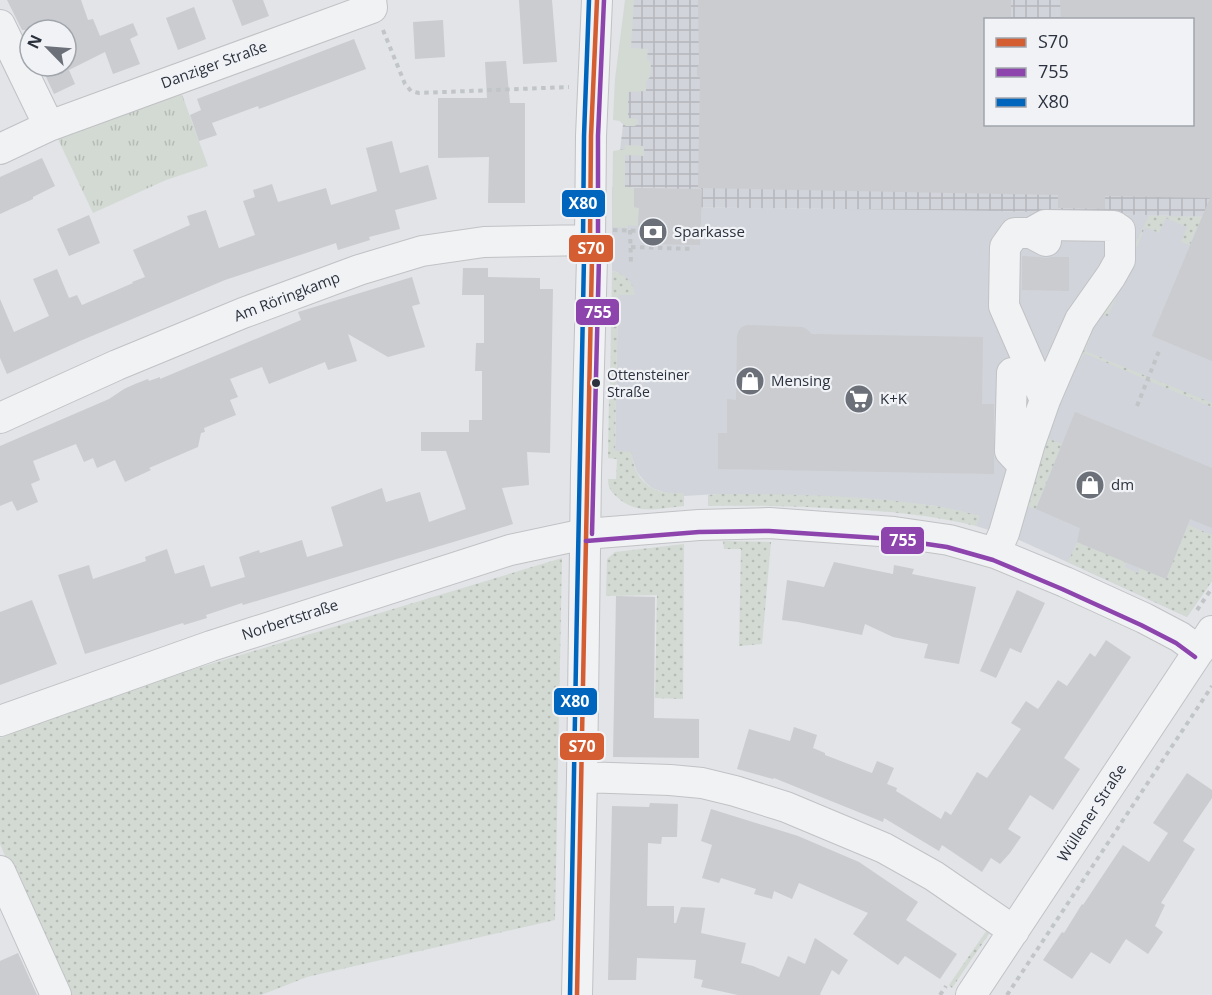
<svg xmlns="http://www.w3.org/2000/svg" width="1212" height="995" font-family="'Open Sans',sans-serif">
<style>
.built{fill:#d1d4da}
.industrial{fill:url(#industrial-grid);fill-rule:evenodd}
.grass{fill:url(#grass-dots)}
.park{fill:url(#park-tufts)}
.garden{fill:#d3dad3}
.building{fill:#cacccf}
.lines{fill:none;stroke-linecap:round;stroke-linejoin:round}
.minor-casing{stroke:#c1c2c5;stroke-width:32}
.path{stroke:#c2c5c7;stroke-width:4;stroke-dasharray:4.5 4.5;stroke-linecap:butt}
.minor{stroke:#f1f2f4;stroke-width:30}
.bus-1-casing{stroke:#f0f2f6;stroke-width:9}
.bus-2-casing{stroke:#f0f2f6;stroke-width:9}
.bus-3-casing{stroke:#f0f2f6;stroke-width:9}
.bus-1{stroke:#d45d32;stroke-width:4.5}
.bus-2{stroke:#8e44ad;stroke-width:4.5}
.bus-3{stroke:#0065bd;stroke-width:4.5}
.bus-dot{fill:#2b323e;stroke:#f0f2f6;stroke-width:2}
.labels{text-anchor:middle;stroke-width:4.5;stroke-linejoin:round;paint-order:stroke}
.bus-label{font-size:14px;fill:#2b323e;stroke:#f0f2f6;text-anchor:start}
.street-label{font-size:15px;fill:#2b323e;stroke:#f0f2f6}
.poi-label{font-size:15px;fill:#2b323e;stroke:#f0f2f6;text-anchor:start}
.line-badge{stroke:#f0f2f6;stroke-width:2}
.badge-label{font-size:16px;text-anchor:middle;font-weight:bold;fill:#fff}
</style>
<defs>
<pattern id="industrial-grid" width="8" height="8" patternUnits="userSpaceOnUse" patternTransform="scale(1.5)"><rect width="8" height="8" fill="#d1d4da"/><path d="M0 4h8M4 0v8" fill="none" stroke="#b4b6bc"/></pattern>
<pattern id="grass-dots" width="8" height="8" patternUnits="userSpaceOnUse" patternTransform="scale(1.5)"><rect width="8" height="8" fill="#d3dad3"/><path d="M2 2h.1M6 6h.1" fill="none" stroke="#b5bcb6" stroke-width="1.8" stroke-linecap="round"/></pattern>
<pattern id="park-tufts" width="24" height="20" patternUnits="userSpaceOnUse" patternTransform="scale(1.5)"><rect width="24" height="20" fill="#d3dad3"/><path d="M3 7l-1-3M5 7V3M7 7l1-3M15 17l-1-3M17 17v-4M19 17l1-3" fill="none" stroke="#b5bcb6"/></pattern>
</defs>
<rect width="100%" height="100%" fill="#e2e4e7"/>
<path class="built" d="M612 187 671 188V207L995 211 1212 217V581L1187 617 1015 538 976 526 979 516 936 506 861 498 717 494 684 496V493H666L652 488 646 483 637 472 632 458 615 452 618 295H635L617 272 612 271Z"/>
<path class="industrial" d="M627 0H1212V217L995 211 671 207V188L619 187 620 151 623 124 618 119ZM986 20H1192V124H986Z"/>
<path class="grass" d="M1149 216 1212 217V229L1197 228 1190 245 1181 242 1187 227 1166 218 1159 233 1145 227 1108 316H1106L1101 313Z
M612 271C625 274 633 281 635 295H618L615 451 632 452C632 471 645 489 664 492 671 493 678 493 684 493V506C659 508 636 516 616 496 610 491 608 486 608 479H616L617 459 608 458 609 396 614 395V385H610Z
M1090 336H1091L1085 351 1146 376 1145 379 1084 353 1077 368 1074 367Z
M1151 378 1212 403V407L1149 381Z
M1047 438 1062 444 1036 509 1026 506 1039 444Z
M717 494C790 494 863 495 935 506 950 508 965 512 980 516L976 526C932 515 888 511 843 509 798 506 753 505 708 506V495Z
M1188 525 1212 535V581L1187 617 1068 562 1077 542 1126 562 1125 567 1138 573 1140 568 1166 578Z
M723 541 771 542 762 644 739 646 741 549H724Z
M684 544 683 699 655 698 657 595 606 596 607 559 615 552Z
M562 558 555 920 307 977 261 995H66L0 844V738L131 688Z
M989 927 991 931 952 988 949 985Z"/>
<path class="park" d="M180 89 208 166 166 180 93 213 56 135Z"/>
<path class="garden" d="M625 0H634L631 48 648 49 647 59 651 63 650 77 646 82V91L628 92V118L638 119V123L635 126H626L620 121 613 120 615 79Z
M625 145 643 146 644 148V156L625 155V187L634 188V207L639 208 638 226 628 225V228L612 227 613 151 625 149Z"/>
<path class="building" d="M7 0H81L88 20 93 19 100 36 133 23 138 35 130 39 140 64 113 74 105 52 69 70 75 84 54 94 41 66H66V30H22Z
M232 0H263L269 16 242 26Z
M519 0H552L557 62 523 64Z
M698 0H1011V20H986V124H1192V20H1061L1060 0H1212V361L1152 336 1210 198 1105 196V209L1058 208V195L698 188 700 78 697 75V67L699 65Z
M194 7 206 39 178 50 166 18Z
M443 20 445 57 415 59 413 22Z
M354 39 366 69 259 109 258 106 212 123 217 135 199 141 190 115 201 110 197 99Z
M506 61 510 103H525V203H488L489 157 438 158V98H487L485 62Z
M392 141 400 173 428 165 437 199 395 210 400 229 369 237 370 240 338 250 336 243 225 280 80 341 7 374 0 358V299L14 332 49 316 33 279 57 269 69 298 77 295 82 305 133 283 132 282 145 277 133 250 190 225 187 216 206 210 219 248 255 235 243 201 255 197 253 190 272 184 278 202 326 188 331 205 377 191 366 148Z
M42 158 55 186 33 197V199L0 214V177Z
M634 188 702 189 700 245 643 244 644 226H638L639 208 634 207Z
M89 215 100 243 69 256 57 229Z
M1022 256 1039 257 1046 258 1052 257H1069V291L1022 290Z
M463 268H488V277L540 278V289H553L550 453 527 452 529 485 502 488 513 524 243 605 242 603 206 615 207 618 184 625 183 623 85 654 58 575 89 565 93 579 146 561 145 557 167 549 175 574 204 565 211 587 245 577 239 557 259 550 260 553 302 540 307 557 343 546 331 507 382 488 386 502 420 492 429 522 466 509 446 451H421V432H469V420H482V371H475L476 343H484V295H462Z
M412 277 420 304 412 306 425 347 388 357 348 334 357 361 328 370 325 362 269 384 262 367 230 379 238 397 230 400 236 415 204 428 205 432 201 433 198 447 149 468 151 470 125 482 115 460 97 468 93 458 84 462 76 444 33 461 40 480 31 484 38 502 17 511 12 501 0 506V446L109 399 124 389 135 384 148 379 149 381 160 377V379L301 320 298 312Z
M747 325 802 327 805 328 812 334 983 337 982 404H994V474L718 469V433H727V399L736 400 737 336 739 330 742 327Z
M1075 412 1212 468V528L1190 519 1166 579 1077 542 1080 528 1036 509Z
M834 562 893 574 894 565 914 569 912 574 976 587 959 664 924 658 928 644 893 637 865 624 862 635 798 622 782 620 787 580 824 587Z
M1017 590 1045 603 1021 653 1010 648 996 678 980 671Z
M616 596 655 597 654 718 699 719V758L613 757Z
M32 600 57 664 0 685V612Z
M1106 640 1131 657 1064 758 1080 769 1053 810 1030 795 1008 829 1021 837 1010 853 1000 864 991 858 982 872 942 845 939 851 884 818 883 822 774 778 773 779 737 769 749 729 790 741 794 727 817 735 813 748 825 753V755L872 773 877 761 894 768 887 784 897 788 896 791 941 819 945 811 951 815 977 772 987 778 1021 729 1011 723 1026 701 1038 709 1058 680 1067 686 1090 653 1095 657Z
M1187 773 1212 790V798L1183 841 1195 849 1161 903 1165 905 1155 926 1163 932 1148 954 1126 939 1110 964 1091 952 1072 979 1043 960 1062 932 1064 933 1082 904 1083 905 1123 845 1149 862 1168 833 1153 823Z
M650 803 678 804 677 837H662L661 844 648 843 647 906H674V923H676L681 907 705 908 701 933 746 943 741 963 753 966 779 977 788 956 805 964 815 938 848 960 839 975 832 970 820 994 821 995H738L701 987 703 980 694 978 696 960 637 958 636 980H608L612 806 649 807Z
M711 809 798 836 859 862 918 902 906 920 957 954 940 979 905 956 898 965 853 934 868 913 799 883 792 899 774 891 772 899 754 894 756 889 721 878 719 883 702 878 712 845 701 841Z
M18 953 37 995H0V961Z"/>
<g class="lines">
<g class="minor-casing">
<path id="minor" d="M0 25 49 126
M0 149 49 126 372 8 371 0
M1012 373 1010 451 1023 465
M1045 400 1004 306 1005 247 1015 233H1031L1046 241
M0 418 117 365 243 313 359 270 422 251 484 242 590 240
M995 553 1004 533 1030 443 1045 400 1057 372 1080 320 1111 276 1120 260V230L1114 226 1045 225 1031 233
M0 721 211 646 510 550 585 534 699 525 769 523 894 532 949 540 995 553 1065 582 1144 618 1180 637 1199 651
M582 777 670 780 702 783 735 791 786 807 884 848 934 876 1014 931
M0 871 56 995
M577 995 582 777 586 473 592 258 590 240 591 136 597 0
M971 995 1212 631"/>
</g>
<path class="path" d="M383 30 405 84 411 91 419 93 569 87
M613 230 643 231
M630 230 631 263
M631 247 694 249
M1137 406 1159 351
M1197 610 1212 588
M940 995 946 986
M1007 995 1212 686"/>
<use href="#minor" class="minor"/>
<g class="bus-1-casing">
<path id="bus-1" d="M577 995C583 749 585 504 592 258L590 240 591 136 597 0"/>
</g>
<g class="bus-2-casing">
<path id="bus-2" d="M592 534 599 258 598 240V136L604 0
M586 541 699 532 769 531 893 539 947 547 993 560 1062 589 1141 625 1176 643 1195 657"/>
</g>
<g class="bus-3-casing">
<path id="bus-3" d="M570 995C575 749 578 504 584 258L583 240 584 136 589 0"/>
</g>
<use href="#bus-1" class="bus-1"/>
<use href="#bus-2" class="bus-2"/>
<use href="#bus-3" class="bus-3"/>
</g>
<defs>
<g id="bank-disc" transform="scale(1.5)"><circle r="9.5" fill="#6b7079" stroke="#f0f2f6"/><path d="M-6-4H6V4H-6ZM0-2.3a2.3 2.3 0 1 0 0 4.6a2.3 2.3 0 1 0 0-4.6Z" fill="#fff"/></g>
<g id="shop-disc" transform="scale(1.5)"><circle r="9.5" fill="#6b7079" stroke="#f0f2f6"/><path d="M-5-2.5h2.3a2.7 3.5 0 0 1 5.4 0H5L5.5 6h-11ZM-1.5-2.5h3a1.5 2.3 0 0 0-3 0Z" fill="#fff"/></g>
<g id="supermarket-disc" transform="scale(1.5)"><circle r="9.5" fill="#6b7079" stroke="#f0f2f6"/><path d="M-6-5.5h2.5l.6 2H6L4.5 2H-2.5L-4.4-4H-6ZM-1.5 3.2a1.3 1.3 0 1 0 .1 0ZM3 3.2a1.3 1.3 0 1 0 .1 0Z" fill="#fff"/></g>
</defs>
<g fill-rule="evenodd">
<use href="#bank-disc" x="653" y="232"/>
<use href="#shop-disc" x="750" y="381"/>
<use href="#supermarket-disc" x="859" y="399"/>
<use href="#shop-disc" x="1090" y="485"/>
</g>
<circle class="bus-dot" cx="596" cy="383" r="5"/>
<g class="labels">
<g class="bus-label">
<text x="607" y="380">Ottensteiner<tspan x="607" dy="17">Straße</tspan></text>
</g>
<g class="street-label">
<text transform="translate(214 65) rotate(-20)" y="5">Danziger Straße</text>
<text transform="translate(287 297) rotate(-21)" y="5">Am Röringkamp</text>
<text transform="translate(290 620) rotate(-18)" y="5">Norbertstraße</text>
<text transform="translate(1092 813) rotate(-57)" y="5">Wüllener Straße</text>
</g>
<g class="poi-label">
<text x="674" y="237">Sparkasse</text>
<text x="771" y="386">Mensing</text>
<text x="880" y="404">K+K</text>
<text x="1111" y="490">dm</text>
</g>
</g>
<g class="line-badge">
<rect x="561" y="189" width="45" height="29" rx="6" fill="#0065bd"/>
<rect x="568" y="234" width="46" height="29" rx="6" fill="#d45d32"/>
<rect x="575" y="298" width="45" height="28" rx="6" fill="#8e44ad"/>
<rect x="880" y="526" width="45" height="29" rx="6" fill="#8e44ad"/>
<rect x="553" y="687" width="45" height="29" rx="6" fill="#0065bd"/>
<rect x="559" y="732" width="46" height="29" rx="6" fill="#d45d32"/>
</g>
<g class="badge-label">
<text x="583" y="209">X80</text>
<text x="591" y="254">S70</text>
<text x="598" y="318">755</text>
<text x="903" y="546">755</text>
<text x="575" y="707">X80</text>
<text x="582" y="752">S70</text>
</g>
<rect x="984" y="18" width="210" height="108" fill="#f0f2f6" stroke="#a1a5ac" stroke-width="1.5"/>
<rect x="996" y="38" width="30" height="9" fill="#d45d32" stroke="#a1a5ac" stroke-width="1.5"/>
<text x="1038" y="48" font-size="18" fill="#2b323e">S70</text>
<rect x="996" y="68" width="30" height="9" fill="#8e44ad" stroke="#a1a5ac" stroke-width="1.5"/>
<text x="1038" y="78" font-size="18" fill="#2b323e">755</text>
<rect x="996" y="98" width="30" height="9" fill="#0065bd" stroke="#a1a5ac" stroke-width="1.5"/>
<text x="1038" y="108" font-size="18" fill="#2b323e">X80</text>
<g transform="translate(48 48) rotate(295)"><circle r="28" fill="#f0f2f6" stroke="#a1a5ac" stroke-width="1.5"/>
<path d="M0-4.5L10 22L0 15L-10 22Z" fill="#6b7079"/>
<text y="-9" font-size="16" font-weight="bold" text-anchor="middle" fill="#2b323e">N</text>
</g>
</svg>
